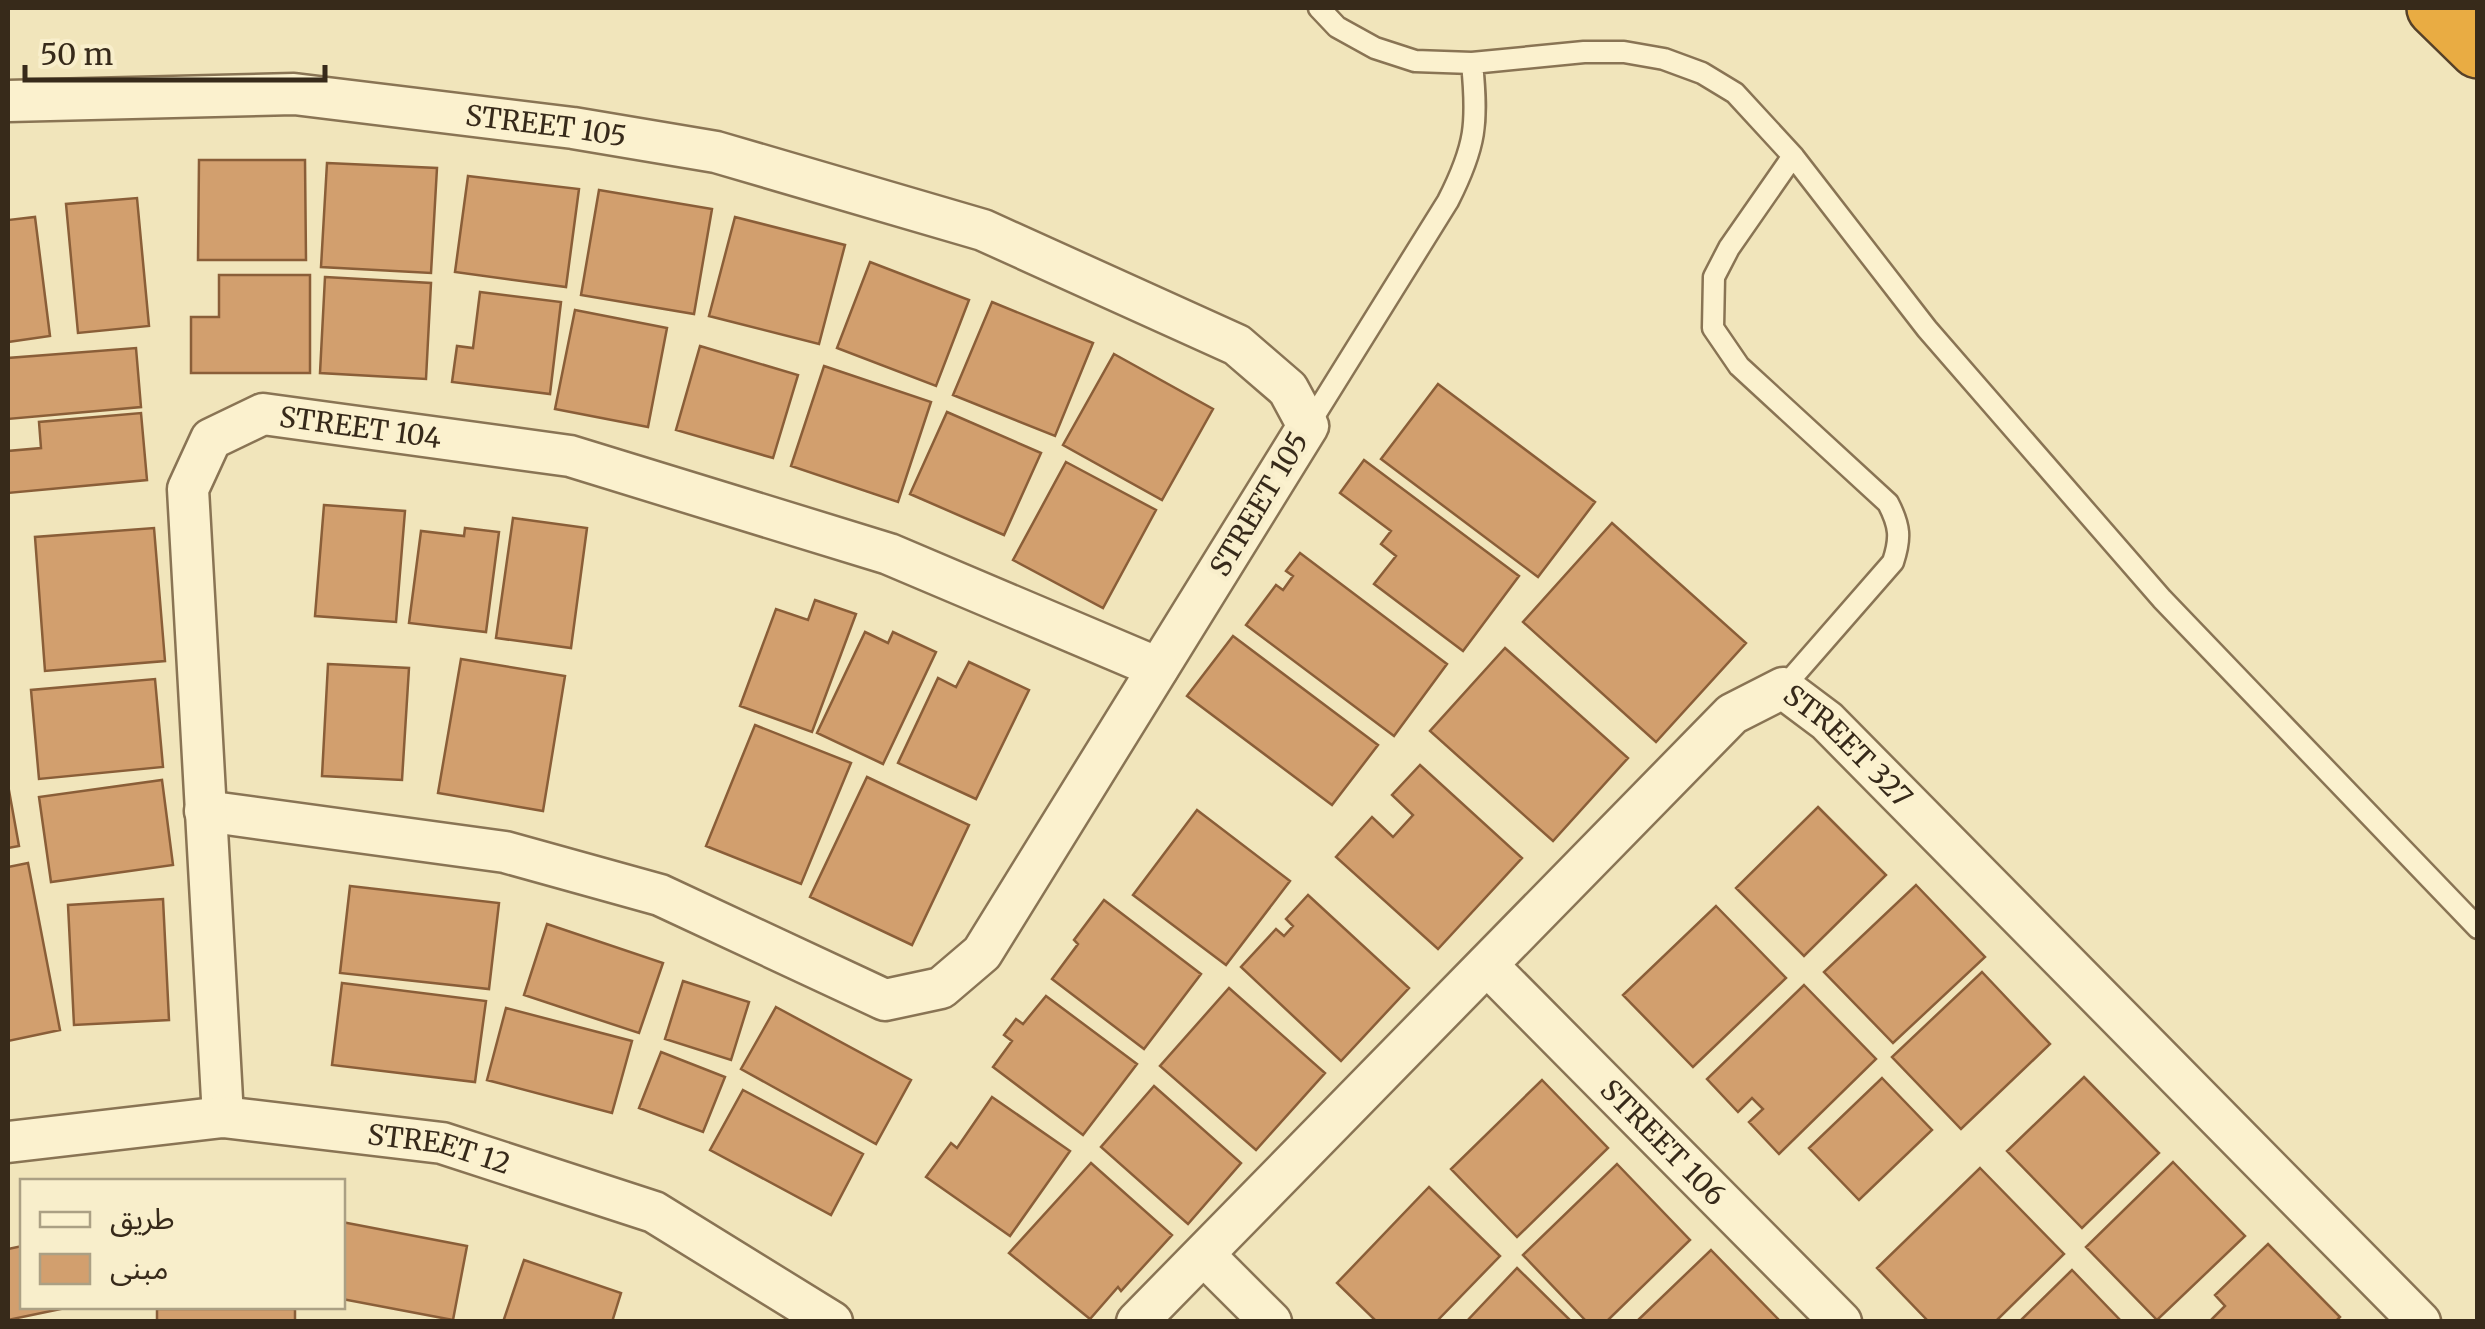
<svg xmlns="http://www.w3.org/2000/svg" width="2485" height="1329" font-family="Merriweather,'Noto Sans Arabic',serif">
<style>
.building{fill:#d29f6e;stroke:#8a5e38;stroke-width:2.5}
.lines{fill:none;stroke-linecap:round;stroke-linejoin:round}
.service-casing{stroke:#897454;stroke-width:25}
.minor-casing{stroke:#897454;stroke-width:45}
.motorway-casing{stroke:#564129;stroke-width:60}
.service{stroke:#fbf1ce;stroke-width:20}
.minor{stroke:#fbf1ce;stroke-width:40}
.motorway{stroke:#e9ac43;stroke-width:55}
.labels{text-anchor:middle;stroke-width:9;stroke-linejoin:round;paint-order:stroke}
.street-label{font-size:28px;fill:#372a1a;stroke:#f8eecb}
</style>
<rect width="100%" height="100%" fill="#f1e5bb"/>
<path class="building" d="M199 160H305L306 260H198Z
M327 163 437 168 431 273 321 267Z
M468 176 579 189 566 287 455 272Z
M599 190 712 209 694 314 581 295Z
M137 198 149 326 78 333 66 204Z
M35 217 50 336 8 342V220Z
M735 217 845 245 819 344 709 316Z
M870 262 969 300 936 386 837 348Z
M219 275H310V373H191V317H219Z
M325 277 431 283 426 379 320 373Z
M480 292 561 302 550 394 452 382 457 346 473 348Z
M992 302 1093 343 1055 436 953 395Z
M575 310 667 328 648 427 555 409Z
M700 346 798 375 773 458 676 430Z
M136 348 141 407 8 419V358Z
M1114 354 1213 409 1162 500 1063 445Z
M824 366 931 402 898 502 791 466Z
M1438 384 1595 502 1538 577 1381 459Z
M947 412 1041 453 1004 535 910 494Z
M141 413 147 480 8 493V451L41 448 39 422Z
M1364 460 1519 576 1463 651 1374 584 1396 556 1381 544 1391 531 1340 493Z
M1066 462 1156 510 1103 608 1013 560Z
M324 505 405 511 396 622 315 616Z
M513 518 587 528 571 648 496 638Z
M1612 523 1746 643 1656 742 1523 622Z
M154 528 165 661 45 671 35 537Z
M465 528 499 532 486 632 409 623 421 531 464 536Z
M1300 553 1447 664 1394 736 1246 625 1276 585 1283 590 1293 576 1286 571Z
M815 600 856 614 812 732 740 706 776 609 808 620Z
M865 632 888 643 893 632 936 652 883 764 817 733Z
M1233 636 1378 745 1332 805 1187 696Z
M1505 648 1628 758 1553 841 1430 731Z
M461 659 565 676 543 811 438 793Z
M969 662 1029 690 976 799 898 763 938 678 956 687Z
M328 664 409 668 402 780 322 776Z
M155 679 163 767 39 779 31 690Z
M755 725 851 763 801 884 706 846Z
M1420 765 1522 858 1438 949 1336 857 1372 817 1393 837 1413 815 1392 795Z
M867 777 969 825 912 945 810 897Z
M162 780 173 865 51 882 39 797Z
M8 785 19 846 8 848Z
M1818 807 1886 875 1804 956 1736 888Z
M1197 810 1290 881 1226 965 1133 895Z
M28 863 60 1030 8 1041V867Z
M1916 885 1985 957 1893 1043 1824 972Z
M350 886 499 903 489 989 340 973Z
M1308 895 1409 988 1341 1061 1241 967 1276 929 1284 936 1293 926 1286 919Z
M163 899 169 1020 74 1025 68 905Z
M1104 900 1201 974 1144 1049 1052 979 1078 944 1074 940Z
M1716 906 1786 978 1693 1067 1623 995Z
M547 924 663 963 639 1033 524 995Z
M1982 972 2050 1044 1961 1129 1892 1057Z
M683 981 749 1002 731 1060 665 1039Z
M342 983 486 1001 475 1082 332 1065Z
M1804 985 1876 1059 1779 1154 1749 1122 1763 1109 1752 1098 1738 1112 1707 1079Z
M1229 988 1325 1073 1256 1150 1160 1066Z
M1046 996 1137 1064 1083 1135 993 1067 1012 1041 1004 1035 1016 1019 1023 1024Z
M776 1007 911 1080 876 1144 741 1069Z
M506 1008 632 1041 612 1113 487 1080Z
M661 1052 725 1077 703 1132 639 1108Z
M2084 1077 2159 1153 2082 1228 2007 1151Z
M1882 1078 1932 1130 1859 1200 1809 1148Z
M1542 1080 1608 1148 1517 1237 1451 1169Z
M1154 1086 1241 1163 1188 1224 1101 1147Z
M743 1090 863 1154 831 1215 710 1150Z
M992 1097 1070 1151 1010 1236 926 1177 951 1143 957 1148Z
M2173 1162 2245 1236 2157 1320 2086 1247Z
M1091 1163 1172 1235 1121 1291 1118 1287 1090 1319 1009 1253Z
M1617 1164 1690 1240 1606 1322H1587L1523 1255Z
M1980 1168 2064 1254 1995 1322H1929L1877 1268Z
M1429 1187 1500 1256 1436 1322H1377L1337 1283Z
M342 1222 467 1246 453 1320 342 1299Z
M2268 1244 2340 1317 2335 1322H2209L2225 1306 2215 1295Z
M22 1246V1306H75L8 1320V1249Z
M1711 1250 1779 1320 1636 1322Z
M524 1260 621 1293 612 1322H503Z
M1517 1268 1572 1322H1466Z
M2072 1270 2122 1322H2019Z
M157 1309H295V1322H157Z"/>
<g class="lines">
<g class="service-casing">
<path id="service" d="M1319 8 1337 27 1375 48 1415 61 1472 63 1584 52H1624L1664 59 1702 73 1735 93 1793 156 1927 329 2162 599 2478 928
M1308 426 1448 201C1476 146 1478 123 1472 63
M1783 688 1893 562C1901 538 1900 526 1888 503L1739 366 1713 328 1714 277 1729 248 1793 156"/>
</g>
<g class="minor-casing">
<g id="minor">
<path id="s1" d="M8 101 294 94 573 128 716 152 983 230 1237 345 1288 389 1308 426 982 953 941 988 885 1000 660 895 505 852 205 811"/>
<path id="s2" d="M1487 965 1841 1322"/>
<path id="s3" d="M223 1117 188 489 211 439 263 414 570 456 889 554 1158 668"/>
<path id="s4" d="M8 1142 223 1117 442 1143 654 1212 832 1322"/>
<path d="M1205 1256 1271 1322"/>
<path id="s5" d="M1137 1322 1732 714 1783 688 1827 721 2420 1322"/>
</g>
</g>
<g class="motorway-casing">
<path id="motorway" d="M2435 8 2478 50"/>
</g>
<use href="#service" class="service"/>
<use href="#minor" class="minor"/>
<use href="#motorway" class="motorway"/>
</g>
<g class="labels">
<g class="street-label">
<text dy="10" stroke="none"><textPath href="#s1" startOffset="540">STREET 105</textPath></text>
<text dy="10" stroke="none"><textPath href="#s3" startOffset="840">STREET 104</textPath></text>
<text transform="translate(1259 504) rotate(-59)" y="10">STREET 105</text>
<text dy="10" stroke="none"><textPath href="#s5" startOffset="995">STREET 327</textPath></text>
<text dy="10" stroke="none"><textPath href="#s2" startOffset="250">STREET 106</textPath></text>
<text dy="10" stroke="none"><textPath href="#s4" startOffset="435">STREET 12</textPath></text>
</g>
</g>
<rect width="2485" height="1329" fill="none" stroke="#372a1a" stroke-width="20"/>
<rect x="20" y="1179" width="325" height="130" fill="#f8eecb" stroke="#aba084" stroke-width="2.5"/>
<rect x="40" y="1212" width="50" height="15" fill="#fbf1ce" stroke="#aba084" stroke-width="2.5"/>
<text x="110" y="1229" font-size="30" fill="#372a1a">طريق</text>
<rect x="40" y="1254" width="50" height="30" fill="#d29f6e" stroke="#aba084" stroke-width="2.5"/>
<text x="110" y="1279" font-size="30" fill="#372a1a">مبنى</text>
<path d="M25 65v15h300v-15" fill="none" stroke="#372a1a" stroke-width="5"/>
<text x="40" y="65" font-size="30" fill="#372a1a" stroke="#f8eecb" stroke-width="8" paint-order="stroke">50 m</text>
</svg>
